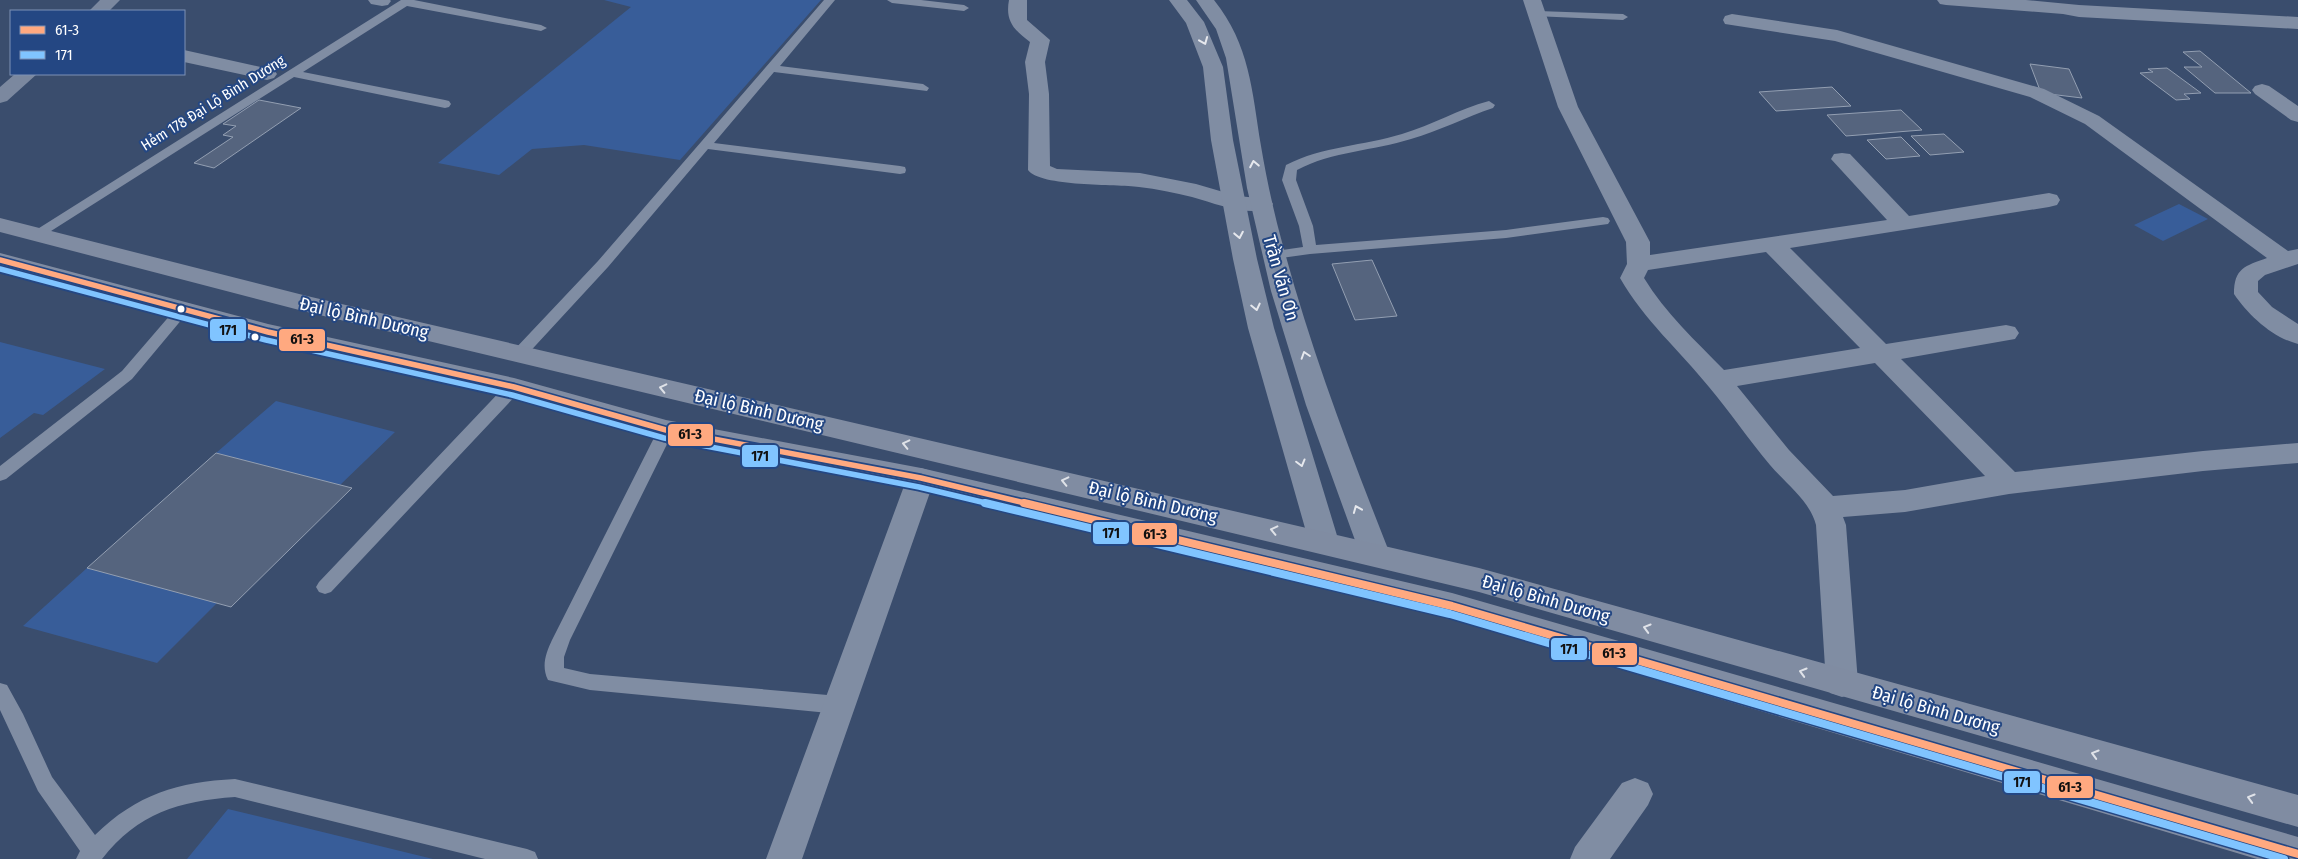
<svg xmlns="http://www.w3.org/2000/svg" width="2298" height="859" font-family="'Fira Sans Condensed',sans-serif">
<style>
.green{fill:#385d99}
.building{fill:#55647e;stroke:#939fb2}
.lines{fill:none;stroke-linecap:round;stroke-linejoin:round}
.service{fill:#808da3;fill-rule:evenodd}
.minor{fill:#808da3;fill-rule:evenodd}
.tertiary{fill:#808da3;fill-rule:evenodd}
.secondary{fill:#7b889f;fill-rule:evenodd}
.trunk{fill:#808ca2;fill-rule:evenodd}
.bus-1-far1-casing{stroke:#244783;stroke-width:9}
.bus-1-casing{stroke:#244783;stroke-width:11}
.bus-2-far1-casing{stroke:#244783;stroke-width:9}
.bus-2-casing{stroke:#244783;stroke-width:11}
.bus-1-far1{stroke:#ffa980;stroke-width:5.5}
.bus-1{stroke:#ffa980;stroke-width:8}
.bus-2-far1{stroke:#80c4ff;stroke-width:5.5}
.bus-2{stroke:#80c4ff;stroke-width:8}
.oneway{stroke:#e6e8ed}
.oneway2{stroke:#dfe2e8}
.bus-dot{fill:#fff;stroke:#244783;stroke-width:2}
.labels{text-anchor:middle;stroke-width:4;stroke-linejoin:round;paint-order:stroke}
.far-street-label{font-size:15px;fill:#fff;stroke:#244783}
.street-label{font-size:18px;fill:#fff;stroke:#244783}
.line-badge{stroke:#244783;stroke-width:2}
.pale-badge-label{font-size:14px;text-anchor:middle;font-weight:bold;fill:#111}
</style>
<rect width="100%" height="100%" fill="#3a4d6d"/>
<path class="green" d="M604 0H821L680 160 584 145 532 149 499 175 438 163 631 7Z
M2179 204 2208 219 2163 241 2134 225Z
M0 342 105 369 43 415 34 413 0 438Z
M276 401 395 432 339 486 216 453Z
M87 568 218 602 157 663 23 626Z
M228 809 433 859H187Z"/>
<path class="building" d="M2200 51 2251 93H2215L2184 67H2202L2183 52Z
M2030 64 2069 69 2082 98 2041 93Z
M2167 68 2201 93 2184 94 2190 99 2176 100 2140 73 2153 72 2148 69Z
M1832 87 1851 106 1776 111 1759 92Z
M259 100 301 108 214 168 194 163 233 137 223 135 236 126 223 124Z
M1901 110 1922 130 1846 136 1827 115Z
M1944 134 1964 152 1930 155 1911 136Z
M1901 137 1920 156 1886 159 1867 140Z
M1372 260 1397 316 1355 320 1332 264Z
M216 453 352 488 231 607 87 568Z"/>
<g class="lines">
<path class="service" d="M401 0H414L541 25 547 28 541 31 407 6 303 72 445 100 449 101 451 104 449 107 445 108 294 77 40 238 35 239 28 235Z
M824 0H835L780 66 923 84 929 88 927 91 774 72 714 143 900 166 905 167 906 170 905 173 900 174 708 149 608 267 524 358H514L511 354 514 350 598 261Z
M887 0H921L964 5 969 8 964 11 892 3Z
M1538 11 1623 14 1628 17 1623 20 1534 16V12Z
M1489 101 1495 105 1493 108C1466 117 1439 131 1411 139 1373 151 1333 151 1297 170L1296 180 1313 226 1316 245 1506 230 1603 217 1608 218 1610 221 1608 224 1506 238 1310 254 1274 259 1269 258 1267 255 1269 252 1303 247 1299 226 1282 180 1286 165C1323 146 1363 146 1402 134 1432 125 1459 109 1489 101Z
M183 304 188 306 190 309 188 312 132 379 6 479 0 481V466L122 371 178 306Z
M514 382 520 383 522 387 520 391 331 592 325 594 319 592 316 587 319 582 508 383Z
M666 424 672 426 674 430 570 640 564 657V668L590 674 839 696 846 699 849 705 846 711 839 714 590 690 548 680C541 666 546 653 552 640L658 430 660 426Z
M0 683 7 685 23 714 52 777 95 835C137 794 178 782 235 779L527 849 535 852 538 859H485L235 797C179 801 138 813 102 859H76L80 851 38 791 0 710Z"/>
<path class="minor" d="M368 0H390L391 1 388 5 382 6 371 4Z
M1009 0H1027V20L1050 40 1045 62 1049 94 1050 166 1057 169 1140 173 1196 184 1237 196 1270 199 1273 204 1270 209C1243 216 1218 204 1192 197 1175 193 1157 189 1139 187 1117 184 1040 187 1028 170L1029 94 1025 62 1030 42C1014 30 1005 21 1009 0Z
M1523 0H1541L1578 107 1650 242V255L1887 220 1831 159 1834 154 1842 153 1850 154 1909 216 2049 193 2057 195 2060 200 2057 205 2049 207 1790 248 1886 344 2006 325 2015 327 2019 333 2015 339 1901 359 2015 472 2203 451 2298 443V463L2203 471 2009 494 1905 512 1843 517 1846 525 1858 683 1854 693 1842 697 1830 693 1826 683 1816 525C1810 501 1786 484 1770 465 1749 440 1730 412 1709 387 1679 350 1644 320 1620 278L1627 264 1626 242 1558 107ZM1766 252 1860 348 1724 370C1696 341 1665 313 1644 278L1648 270ZM1875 363 1985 476 1905 490 1833 496 1789 450 1737 386Z
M1937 0H2026L2079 5 2298 17V29L2079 17 2063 14 1946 5 1940 4Z
M1732 14 1837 30 2044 89 2099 116 2288 251 2298 249V264L2265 275 2258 281V292L2272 307 2298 324V344C2273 338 2248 315 2234 294 2234 268 2245 266 2267 258L2085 124 2030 97 1835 41 1725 24 1723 20 1725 16Z
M184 50 274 70 277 74 274 78 267 80 184 62Z
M2262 84 2269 86 2298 106V122L2291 120 2255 94 2252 90 2255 86Z
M921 468 931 471 935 478 802 859H766L907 478 911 471Z
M1635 778 1648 783 1653 794 1648 805 1610 859H1570L1575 847 1622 783Z"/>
<path class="tertiary" d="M1169 0H1187L1204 22 1223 67 1233 140 1257 259 1274 328 1339 542 1335 550 1324 554 1313 550 1309 542 1248 328 1233 259 1211 140 1203 67 1186 23Z
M1196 0H1214C1250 45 1252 91 1261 146 1267 182 1275 218 1285 253 1313 356 1351 455 1390 554L1386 562 1375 566 1364 562 1360 554 1306 405 1271 291 1247 188 1226 58 1216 29Z"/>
<path class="secondary" d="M100 0H120L109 11H89Z
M15 74H37L7 101 0 103V87Z"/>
<path class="trunk" d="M0 218 307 296 1479 568 2298 795V827L1479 592 307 312 0 232Z
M0 253 268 324 514 378 666 420 921 468 1452 593 2298 837V859H2257L1452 619 921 488 666 440 513 396 268 340 0 267Z"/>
<g class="bus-1-far1-casing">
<path id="bus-1-far1" d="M0 260 268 332 514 387 666 430 921 478 1029 504"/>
</g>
<g class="bus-1-casing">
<path id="bus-1" d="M1024 503 1452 606 2298 854"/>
</g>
<g class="bus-2-far1-casing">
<path id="bus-2-far1" d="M0 269 266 340 512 395 664 438 919 487 990 504"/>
</g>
<g class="bus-2-casing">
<path id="bus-2" d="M985 503 1450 614 2284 859"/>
</g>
<use href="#bus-1-far1" class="bus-1-far1"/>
<use href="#bus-1" class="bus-1"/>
<use href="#bus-2-far1" class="bus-2-far1"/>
<use href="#bus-2" class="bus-2"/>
</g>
<defs><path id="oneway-chevron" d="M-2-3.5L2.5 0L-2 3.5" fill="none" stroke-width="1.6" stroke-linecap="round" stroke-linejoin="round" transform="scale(1.25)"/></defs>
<g class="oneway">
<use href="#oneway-chevron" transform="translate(1204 41) rotate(68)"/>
<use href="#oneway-chevron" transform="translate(1254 164) rotate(-101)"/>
<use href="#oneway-chevron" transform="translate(1239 235) rotate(79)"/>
<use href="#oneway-chevron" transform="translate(1256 307) rotate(77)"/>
<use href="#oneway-chevron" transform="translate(1305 355) rotate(-108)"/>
<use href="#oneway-chevron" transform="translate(1301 463) rotate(75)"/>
<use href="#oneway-chevron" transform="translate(1357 509) rotate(-112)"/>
</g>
<g class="oneway2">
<use href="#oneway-chevron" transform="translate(663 388) rotate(-167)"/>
<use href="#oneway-chevron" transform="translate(906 444) rotate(-167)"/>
<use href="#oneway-chevron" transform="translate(1065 481) rotate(-167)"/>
<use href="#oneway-chevron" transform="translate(1274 530) rotate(-167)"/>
<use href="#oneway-chevron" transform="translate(1647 628) rotate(-164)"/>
<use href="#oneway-chevron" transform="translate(1803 672) rotate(-164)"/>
<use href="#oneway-chevron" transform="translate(2095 754) rotate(-164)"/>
<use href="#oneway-chevron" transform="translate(2251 798) rotate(-164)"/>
</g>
<g class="bus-dot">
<circle cx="181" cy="309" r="4.5"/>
<circle cx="255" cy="337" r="4.5"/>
</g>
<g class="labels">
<g class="far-street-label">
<text transform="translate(213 103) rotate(-32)" y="5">Hẻm 178 Đại Lộ Bình Dương</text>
</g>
<g class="street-label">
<text transform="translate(1281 278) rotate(74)" y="6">Trần Văn Ơn</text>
<text transform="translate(364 318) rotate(13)" y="6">Đại lộ Bình Dương</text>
<text transform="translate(759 410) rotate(13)" y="6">Đại lộ Bình Dương</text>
<text transform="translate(1153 502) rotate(13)" y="6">Đại lộ Bình Dương</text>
<text transform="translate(1546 599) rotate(16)" y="6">Đại lộ Bình Dương</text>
<text transform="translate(1936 710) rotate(16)" y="6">Đại lộ Bình Dương</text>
</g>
</g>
<g class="line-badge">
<rect x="209" y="318" width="38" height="24" rx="5" fill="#80c4ff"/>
<rect x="278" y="328" width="48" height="24" rx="5" fill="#ffa980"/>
<rect x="667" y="423" width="47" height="24" rx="5" fill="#ffa980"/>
<rect x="741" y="444" width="38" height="24" rx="5" fill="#80c4ff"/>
<rect x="1092" y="521" width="38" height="24" rx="5" fill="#80c4ff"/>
<rect x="1131" y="522" width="47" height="24" rx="5" fill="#ffa980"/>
<rect x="1550" y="637" width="38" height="24" rx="5" fill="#80c4ff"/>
<rect x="1591" y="642" width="47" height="24" rx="5" fill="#ffa980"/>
<rect x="2003" y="770" width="38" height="24" rx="5" fill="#80c4ff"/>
<rect x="2046" y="775" width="48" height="24" rx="5" fill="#ffa980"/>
</g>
<g class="pale-badge-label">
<text x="228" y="335">171</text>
<text x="302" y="344">61-3</text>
<text x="690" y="439">61-3</text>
<text x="760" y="461">171</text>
<text x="1111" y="538">171</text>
<text x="1155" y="539">61-3</text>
<text x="1569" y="654">171</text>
<text x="1614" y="658">61-3</text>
<text x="2022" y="787">171</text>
<text x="2070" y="792">61-3</text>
</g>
<rect x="10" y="10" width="175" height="65" fill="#244783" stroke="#7c91b5"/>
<rect x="20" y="26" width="25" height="8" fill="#ffa980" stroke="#7c91b5"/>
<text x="55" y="35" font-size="15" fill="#ffffff">61-3</text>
<rect x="20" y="51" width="25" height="8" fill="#80c4ff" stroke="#7c91b5"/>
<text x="55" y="60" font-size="15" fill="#ffffff">171</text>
</svg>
